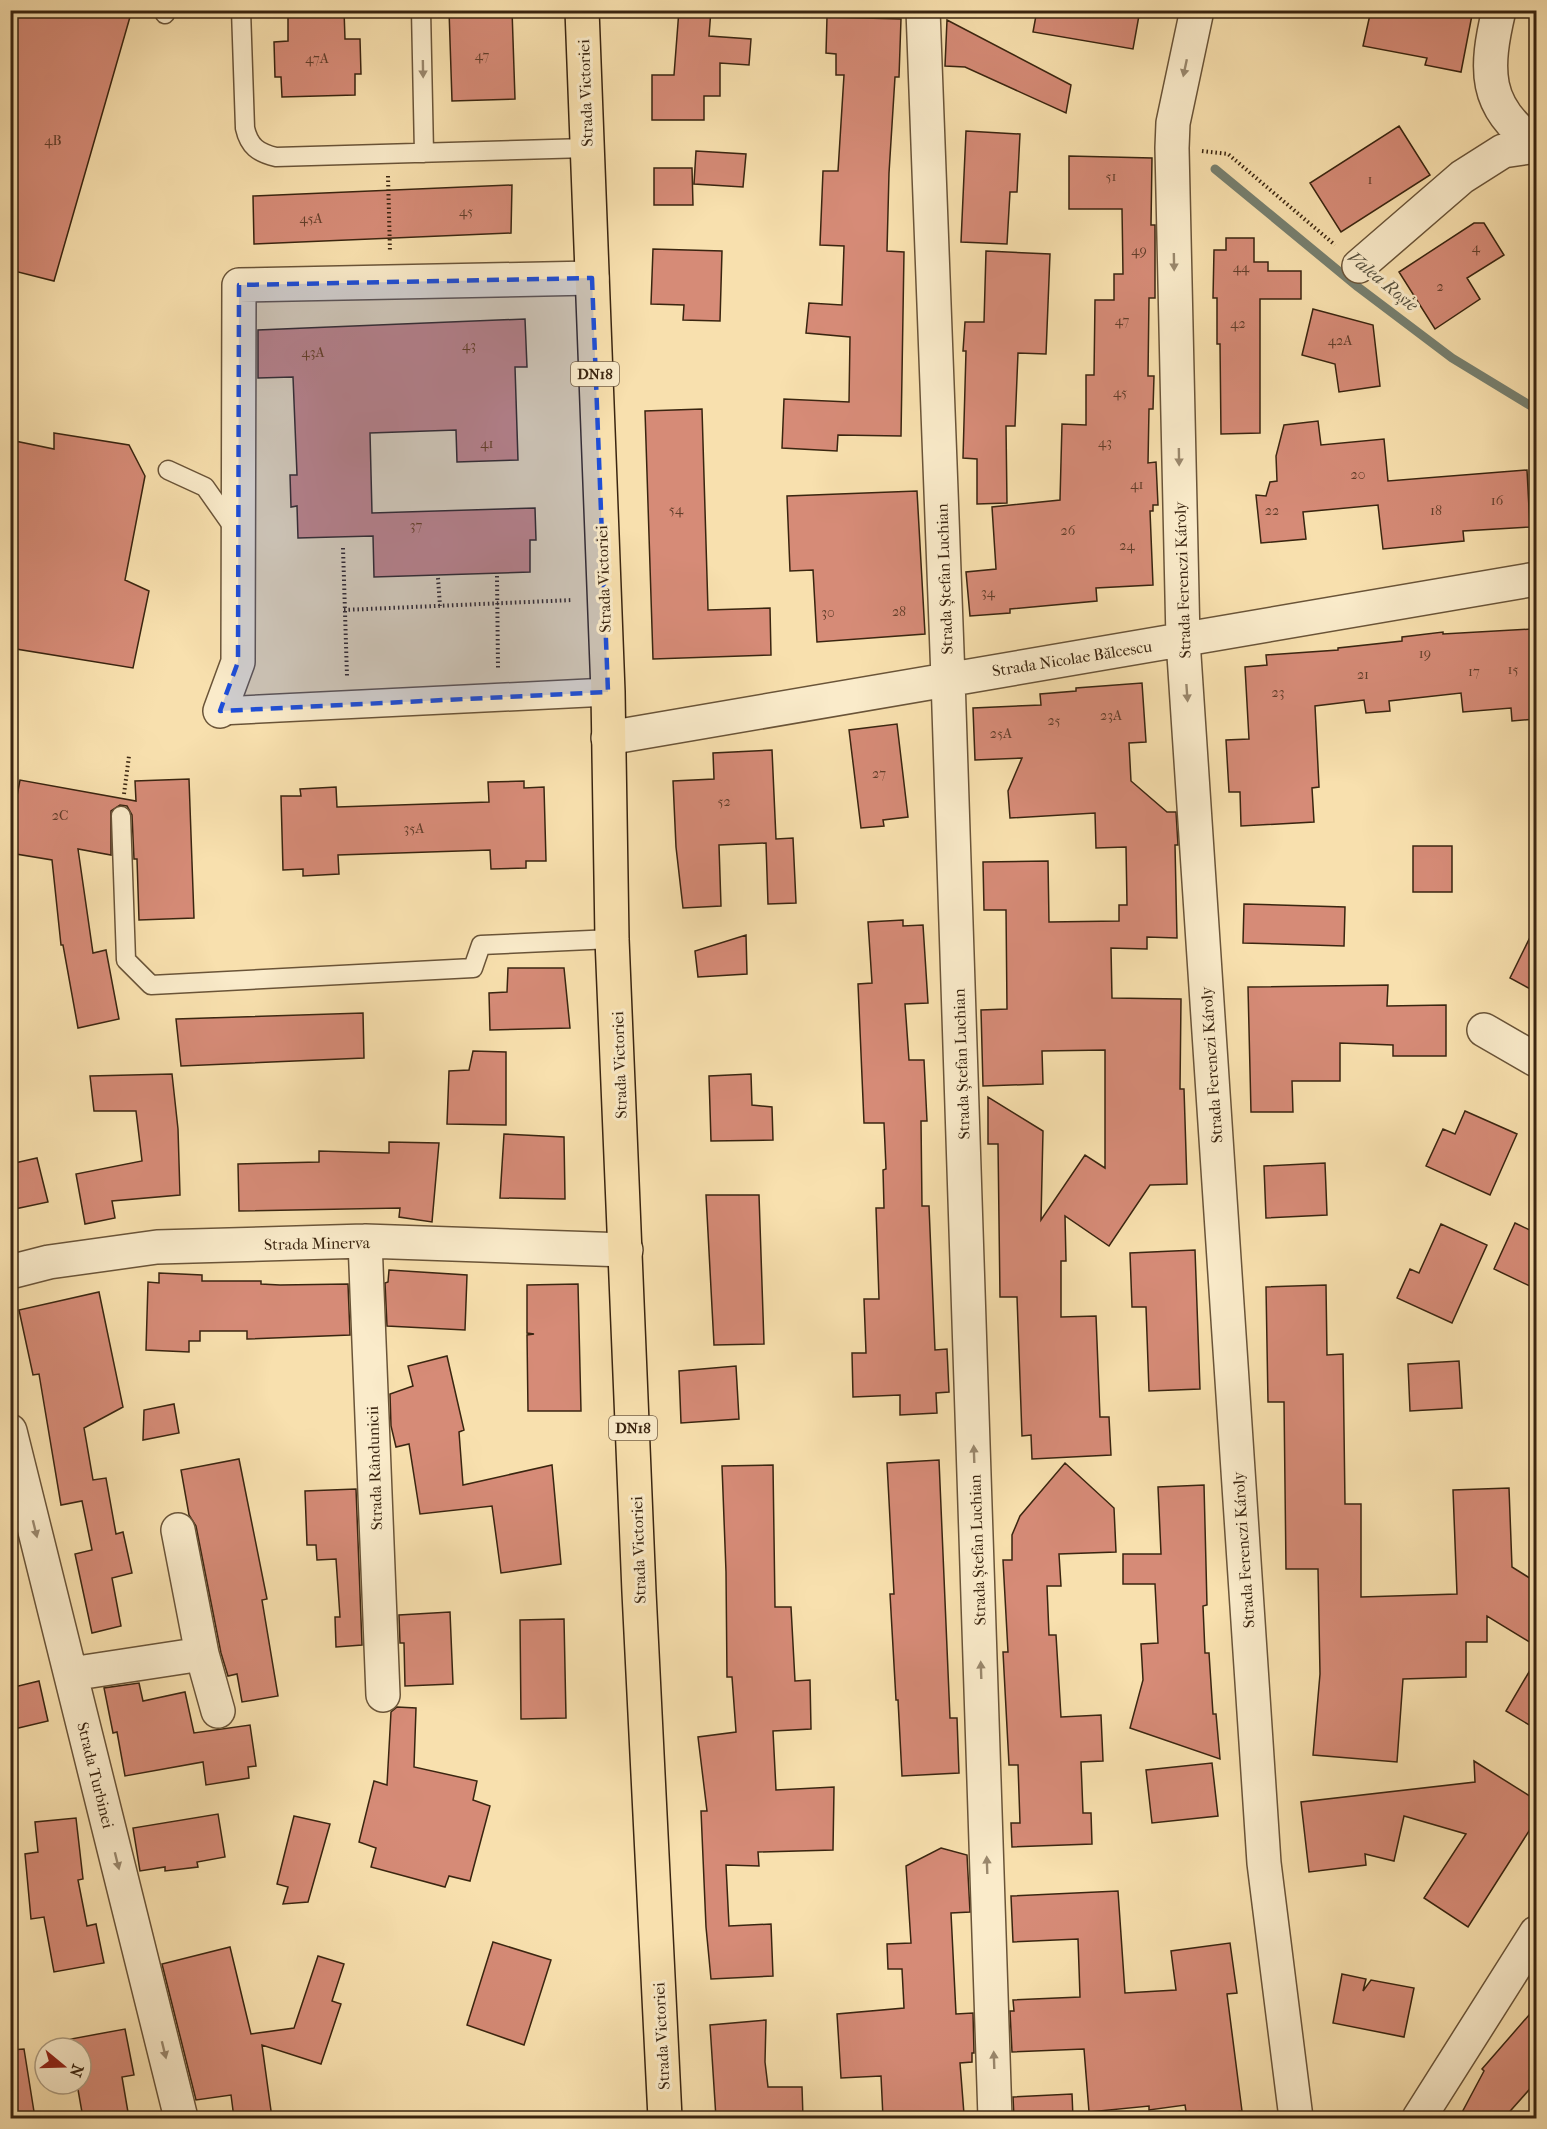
<svg xmlns="http://www.w3.org/2000/svg" width="1547" height="2129" font-family="'IM FELL French Canon',serif">
<style>
.lines{fill:none;stroke-linecap:round;stroke-linejoin:round}
.stream{stroke:#778070;stroke-width:9}
.building{fill:#d68b77;stroke:#3a2510;stroke-width:1.5}
.service-casing{stroke:#6a5438;stroke-width:21}
.pedestrian-casing{stroke:#6a5438;stroke-width:30}
.minor-casing{stroke:#6a5438;stroke-width:36}
.primary-casing{stroke:#3a2510;stroke-width:36}
.path{stroke:#3a2510;stroke-width:4;stroke-dasharray:1.5 3;stroke-linecap:butt}
.service{stroke:#faebca;stroke-width:18}
.pedestrian{stroke:#faebca;stroke-width:27}
.minor{stroke:#faebca;stroke-width:33}
.primary{stroke:#f8e0ae;stroke-width:33}
.oneway{fill:#9a886d}
.marked{fill:#1d4ed8;fill-opacity:0.2;stroke:#1d4ed8;stroke-width:4.5;stroke-dasharray:12 8;stroke-linejoin:round}
.labels{text-anchor:middle;stroke-width:6;stroke-linejoin:round;paint-order:stroke}
.number-label{font-size:14px;fill:#613e2a}
.shield{fill:#faebca;stroke:#746048;stroke-width:1.5}
.shield-label{font-size:15px;font-weight:bold;fill:#3a2510}
.street-label{font-size:16px;fill:#3a2510;stroke:#faebca}
.water-label{font-size:18px;font-style:italic;fill:#585240;stroke:#faebca}
</style>
<rect width="100%" height="100%" fill="#f8e0ae"/>
<filter id="stains"><feTurbulence type="fractalNoise" baseFrequency=".00333" numOctaves="4"/><feColorMatrix values="0 0 0 0 .2 0 0 0 0 .09 0 0 0 0 .02 0 0 0 .5 -.17"/></filter>
<radialGradient id="worn" r=".72"><stop offset=".6" stop-color="#630" stop-opacity="0"/><stop offset="1" stop-color="#630" stop-opacity=".3"/></radialGradient>
<g class="lines">
<path class="stream" d="M1215 169 1358 287 1452 358 1536 409"/>
</g>
<path class="building" d="M10 10H132L54 281 10 270Z
M288 10H344L345 39H360L361 74H355V95L282 97 281 77H275L274 42 288 41Z
M449 10H512L515 99 452 101Z
M679 10H711L709 36 751 39 749 65 720 63V96H704V120H652V75H674Z
M1037 10H1140L1133 49 1033 32Z
M1371 10H1473L1461 72 1425 65 1427 58 1363 46Z
M827 17 901 19 899 77H895L889 173 887 251 904 252 901 436 838 435 837 451 782 448 784 399 849 402 850 337 806 333 809 303 842 305 844 246 820 245 823 171H838L844 75H836V54L826 53Z
M947 20 1071 85 1066 113 965 67 945 66Z
M1399 126 1430 175 1341 232 1310 183Z
M966 131 1020 134 1017 192H1010L1007 244 961 242Z
M696 151 746 154 743 187 694 184Z
M1069 156 1152 158 1151 225H1155V298H1149L1148 376H1154L1153 409H1149L1148 463 1156 462 1158 505H1153V511H1150L1153 585 1096 588 1097 601 1010 609V613L970 616 966 572 996 569 992 507 1060 500 1062 424 1086 425V375H1094L1095 300H1114V274H1123L1122 209H1069Z
M654 168H692L693 205H654Z
M512 185 511 233 254 244 253 196Z
M1474 223H1484L1504 255 1467 278 1480 299 1435 329 1399 272Z
M1226 238H1254V262H1268V271H1301V299H1260V433L1221 434 1220 344H1217V298H1213L1214 250H1226Z
M653 249 722 251 720 321 683 320 684 305 651 304Z
M986 251 1050 254 1046 354 1018 353 1015 426H1006L1007 503 977 504V459L963 458 966 351H963L965 322H984Z
M1313 309 1373 325 1380 386 1339 392 1335 364 1302 355Z
M525 319 527 367H515L518 460 457 462 456 430 370 433 372 513 535 508 536 540H530V572L374 577 373 536 298 538 297 506 291 507 290 475H297L293 377 258 378V330Z
M702 409 708 610 770 608 771 655 653 659 645 411Z
M1318 421 1321 445 1384 439 1388 481 1527 470 1530 527 1463 531 1464 541 1383 549 1378 505 1303 512 1306 539 1261 543 1256 495 1266 496 1270 482 1277 481 1276 456 1284 425Z
M54 433 129 445 145 476 125 580 149 591 133 668 10 648V440L54 449Z
M917 491 925 634 817 642 813 570 790 571 787 496Z
M1532 629 1536 719 1512 721 1511 708 1463 712 1461 693 1389 701 1390 711 1366 713 1364 700 1315 706 1319 787 1312 788 1314 822 1241 826 1240 792H1229L1226 740 1249 739 1245 667 1267 665 1266 655 1338 650V648L1402 641V637L1443 632V634Z
M1142 683 1146 742 1129 743 1131 781 1167 812H1176L1178 845H1175L1177 938 1147 937V949L1111 948 1112 998 1181 999 1180 1089H1184L1187 1184 1150 1185 1109 1246 1065 1216 1066 1261H1061V1317L1096 1316 1100 1417H1109L1111 1455 1032 1459 1031 1435 1022 1436 1017 1297H1000L998 1144H988V1097L1043 1131 1041 1220 1085 1155 1105 1168V1050L1042 1051 1043 1084 983 1086 981 1010 1007 1009 1006 910H984L983 862 1048 861 1049 922 1119 921V905H1127L1126 847 1096 848 1095 813 1010 818 1008 791 1022 758 975 760 973 708 1041 705 1040 694 1076 691V688Z
M897 724 908 817 883 820 884 826 861 828 849 730Z
M772 750 776 839 793 838 796 903 768 904 766 843 719 845 721 906 683 908 676 847 673 781 714 779 713 753Z
M189 779 194 918 139 920 137 859H134L132 815 127 806 120 805 111 811V855L78 849 93 953 106 950 119 1019 78 1028 63 945H61L52 860 10 853V833L20 780 136 801 135 781Z
M524 781V788L544 787 546 861H526V868L491 869 490 850 338 855 339 874 303 876V869L283 870 281 796H301L300 789 336 787 337 807 489 802 488 782Z
M1413 846H1452V892H1413Z
M1244 904 1345 907 1344 946 1243 943Z
M903 920V926L923 925 928 1003 905 1004 909 1060H924L927 1121H921L922 1206H929L935 1350 947 1349 949 1392 936 1393 937 1413 900 1415V1395L853 1397 852 1353H866L864 1299H879L876 1208H884L883 1170 886 1169 884 1123H864L858 984 872 983 868 922Z
M1536 925V992L1510 978Z
M746 935 747 974 698 977 695 951Z
M508 968H564L570 1028 490 1030 489 993 507 992Z
M1388 985 1387 1006 1446 1005V1056H1393V1045L1340 1043V1081H1292L1293 1112H1251L1248 987Z
M363 1013 364 1058 181 1066 176 1019Z
M473 1051 506 1052V1125L447 1124 449 1071 469 1070Z
M172 1074 178 1129 180 1195 112 1201 115 1218 85 1224 76 1174 142 1161 136 1111H94L90 1076Z
M751 1074 752 1105 772 1107 773 1140 711 1141 709 1076Z
M1465 1111 1517 1134 1490 1195 1426 1166 1443 1129 1455 1134Z
M504 1134 564 1137 565 1199 500 1198Z
M389 1142 439 1143 432 1222 399 1217 400 1208 239 1211 238 1164 319 1162V1151L389 1153Z
M37 1158 48 1202 10 1210V1164Z
M1325 1163 1327 1215 1266 1218 1264 1166Z
M706 1195H759L764 1344 714 1345Z
M1515 1223 1536 1233V1289L1494 1269Z
M1441 1224 1487 1245 1452 1323 1397 1298 1410 1269 1419 1273Z
M1195 1250 1200 1389 1149 1391 1146 1307H1132L1130 1253Z
M389 1270 467 1275 465 1330 387 1326 385 1283 388 1282Z
M159 1273 202 1275V1281H261V1284L280 1285 348 1284 350 1335 247 1339V1331H200V1341H189V1352L146 1350 148 1282 159 1283Z
M578 1284 581 1411H528L527 1335 534 1334 527 1333V1285Z
M1326 1285 1327 1355 1343 1354 1345 1504H1361V1597L1457 1594 1453 1490 1509 1488 1512 1567 1536 1582V1646L1487 1616V1642H1466V1677L1403 1679 1397 1762 1313 1755 1320 1674 1318 1569H1286L1284 1402H1268L1266 1287Z
M99 1292 123 1407 84 1428 93 1480 106 1478 116 1534 123 1532 132 1573 112 1578 121 1626 92 1633 75 1554 92 1550 82 1501 61 1505 39 1374 33 1375 19 1310Z
M447 1356 464 1430 459 1432 463 1485 552 1465 561 1564 501 1573 492 1506 420 1514 409 1444 396 1447 391 1426 390 1394 413 1386 408 1366Z
M1459 1361 1462 1408 1410 1411 1408 1364Z
M736 1366 739 1419 681 1423 679 1371Z
M174 1404 179 1433 143 1440 144 1410Z
M239 1459 267 1599 262 1600 278 1696 242 1702 237 1674 228 1676 221 1653 196 1526 189 1515 181 1470Z
M939 1460 950 1718H957L959 1773 902 1776 898 1700H896L890 1594H894L887 1463Z
M1065 1463 1114 1508 1116 1552 1059 1554 1061 1586H1047L1049 1635H1056L1061 1717 1101 1715 1103 1761 1081 1762 1083 1813H1091L1092 1844 1012 1847 1011 1823H1020L1018 1765H1009L1003 1652H1008L1003 1560H1012V1535L1020 1516Z
M773 1465 775 1607H791L795 1681 810 1680 811 1729 773 1731 776 1790 834 1787 833 1850 758 1852 759 1866 726 1865 729 1926 771 1924 773 1976 711 1979 706 1927 701 1811H707L698 1737 736 1732 732 1677H727L726 1572 722 1466Z
M1204 1485 1207 1605 1203 1606 1205 1653H1209L1213 1714H1216L1220 1759 1130 1728 1143 1680 1141 1644 1158 1643 1155 1584H1123V1554H1161L1158 1487Z
M356 1489 362 1645 336 1647 335 1617H340L336 1559 317 1560 316 1545H307L305 1491Z
M450 1612 453 1684 405 1686 404 1643H400L399 1615Z
M564 1619 566 1718 521 1719 520 1620Z
M1536 1660V1729L1506 1711Z
M39 1681 48 1721 10 1730V1688Z
M139 1683 143 1701 185 1692 194 1733 250 1725 256 1766 248 1767 249 1778 206 1785 203 1762 125 1776 117 1732 113 1733 104 1688Z
M397 1707 416 1708 414 1767 477 1781 473 1800 490 1806 470 1881 449 1876 445 1887 371 1867 376 1848 359 1842 374 1781 387 1785 391 1712Z
M1474 1761 1536 1800V1820L1468 1927 1424 1898 1466 1834 1404 1816 1394 1861 1365 1854 1366 1865 1309 1872 1301 1802 1475 1782Z
M1212 1763 1218 1816 1152 1823 1146 1770Z
M218 1814 225 1857 197 1862 198 1867 165 1871V1867L140 1871 133 1828Z
M294 1816 330 1824 308 1902 283 1904 288 1887 277 1884Z
M76 1818 83 1879 78 1880 87 1926 96 1924 104 1963 54 1972 44 1917 31 1919 25 1854 38 1852 35 1822Z
M941 1848 967 1855 970 1912 951 1913 956 2014 973 2013 974 2053H972V2062L960 2063 964 2114 883 2118 881 2076 841 2078 837 2014 904 2008 902 1969H888L887 1944 911 1943 906 1866Z
M1118 1891 1125 1993 1176 1990 1171 1951 1230 1943 1237 1993 1227 1994 1242 2111 1216 2115 1217 2118H1187L1185 2105 1149 2110V2106L1089 2112 1084 2049 1012 2052 1010 2011H1014L1013 2000 1080 1997 1078 1939 1013 1942 1011 1896Z
M493 1942 551 1960 524 2045 467 2025Z
M230 1947 251 2034 294 2028 318 1956 344 1964 332 2001 341 2004 321 2064 262 2045 272 2118H234L231 2095 196 2100 162 1964Z
M1342 1974 1366 1979 1363 1991 1371 1980 1414 1988 1404 2037 1333 2023Z
M1536 2007V2082L1504 2118H1459L1484 2071 1482 2069Z
M766 2020 765 2062 768 2087H802L803 2118H716L710 2025Z
M125 2029 134 2075 122 2077 129 2118H83L77 2084H81V2048H73L71 2039Z
M24 2049 35 2118H10V2050Z
M1072 2094 1073 2118H1014L1013 2097Z"/>
<g class="lines">
<g class="service-casing">
<path id="service" d="M241 10 245 128C249 146 258 153 276 157L587 148
M421 10 424 153
M165 14 166 10
M168 470 205 487 236 531
M121 816 126 960 151 985 473 968 481 945 612 939"/>
</g>
<g class="pedestrian-casing">
<path id="pedestrian" d="M220 711 608 692"/>
</g>
<g class="minor-casing">
<path id="minor" d="M923 10 948 678 995 2118
M1197 10 1173 123 1172 148 1183 640 1264 1863 1296 2118
M1499 10C1485 69 1483 107 1536 144
M1359 266 1462 177 1503 151 1536 146
M220 711 238 662 239 285 592 278
M608 738 1536 579
M1484 1030 1536 1060
M365 1241 383 1695
M10 1272 49 1262 157 1247 365 1241 626 1250
M10 1431 181 2118
M178 1530 202 1654 218 1711
M71 1674 202 1654
M1419 2118 1536 1933"/>
</g>
<g class="primary-casing">
<path id="primary" d="M582 10 608 692 612 939 639 1592 665 2118"/>
</g>
<path class="path" d="M1202 151 1228 154 1335 245
M388 176 390 252
M343 548 347 676
M497 576 498 668
M438 578 440 606
M344 610 573 600
M124 794 129 756"/>
<use href="#service" class="service"/>
<use href="#pedestrian" class="pedestrian"/>
<use href="#minor" class="minor"/>
<use href="#primary" class="primary"/>
</g>
<defs><path id="oneway-solid" d="M-6-.8H1V-3.2L6.5 0L1 3.2V.8H-6Z" transform="scale(1.5)"/></defs>
<g class="oneway">
<use href="#oneway-solid" transform="translate(1185 68) rotate(102)"/>
<use href="#oneway-solid" transform="translate(423 69) rotate(89)"/>
<use href="#oneway-solid" transform="translate(1174 262) rotate(89)"/>
<use href="#oneway-solid" transform="translate(1179 457) rotate(89)"/>
<use href="#oneway-solid" transform="translate(1187 693) rotate(86)"/>
<use href="#oneway-solid" transform="translate(974 1454) rotate(-92)"/>
<use href="#oneway-solid" transform="translate(35 1529) rotate(76)"/>
<use href="#oneway-solid" transform="translate(981 1670) rotate(-92)"/>
<use href="#oneway-solid" transform="translate(117 1861) rotate(76)"/>
<use href="#oneway-solid" transform="translate(987 1865) rotate(-92)"/>
<use href="#oneway-solid" transform="translate(164 2050) rotate(76)"/>
<use href="#oneway-solid" transform="translate(994 2060) rotate(-92)"/>
</g>
<path class="marked" d="M592 278 608 692 220 711 238 662 239 285Z"/>
<g class="labels">
<g class="number-label">
<text x="482" y="60">47</text>
<text x="317" y="63">47A</text>
<text x="53" y="145">4B</text>
<text x="1111" y="181">51</text>
<text x="1370" y="184">1</text>
<text x="466" y="216">45</text>
<text x="311" y="223">45A</text>
<text x="1476" y="252">4</text>
<text x="1139" y="255">49</text>
<text x="1241" y="272">44</text>
<text x="1440" y="291">2</text>
<text x="1122" y="325">47</text>
<text x="1238" y="328">42</text>
<text x="1340" y="345">42A</text>
<text x="469" y="350">43</text>
<text x="313" y="357">43A</text>
<text x="1120" y="397">45</text>
<text x="1105" y="447">43</text>
<text x="487" y="448">41</text>
<text x="1358" y="479">20</text>
<text x="1137" y="489">41</text>
<text x="1497" y="505">16</text>
<text x="676" y="514">54</text>
<text x="1272" y="515">22</text>
<text x="1436" y="515">18</text>
<text x="416" y="530">37</text>
<text x="1068" y="535">26</text>
<text x="1127" y="550">24</text>
<text x="988" y="597">34</text>
<text x="899" y="616">28</text>
<text x="828" y="617">30</text>
<text x="1425" y="658">19</text>
<text x="1513" y="674">15</text>
<text x="1474" y="676">17</text>
<text x="1363" y="679">21</text>
<text x="1278" y="697">23</text>
<text x="1111" y="720">23A</text>
<text x="1054" y="725">25</text>
<text x="1001" y="738">25A</text>
<text x="879" y="778">27</text>
<text x="724" y="806">52</text>
<text x="60" y="820">2C</text>
<text x="414" y="833">35A</text>
</g>
<g class="shield">
<rect x="571" y="362" width="48" height="24" rx="4.5"/>
<rect x="609" y="1416" width="48" height="24" rx="4.5"/>
</g>
<g class="shield-label">
<text x="595" y="379">DN18</text>
<text x="633" y="1433">DN18</text>
</g>
<g class="street-label">
<text transform="translate(585 93) rotate(-92)" y="6">Strada Victoriei</text>
<text transform="translate(603 579) rotate(-92)" y="6">Strada Victoriei</text>
<text transform="translate(944 579) rotate(-92)" y="6">Strada Ștefan Luchian</text>
<text transform="translate(1182 580) rotate(-92)" y="6">Strada Ferenczi Károly</text>
<text transform="translate(1072 658) rotate(-9)" y="6">Strada Nicolae Bălcescu</text>
<text transform="translate(961 1064) rotate(-92)" y="6">Strada Ștefan Luchian</text>
<text transform="translate(619 1065) rotate(-92)" y="6">Strada Victoriei</text>
<text transform="translate(1211 1065) rotate(-94)" y="6">Strada Ferenczi Károly</text>
<text transform="translate(317 1243) rotate(-1)" y="6">Strada Minerva</text>
<text transform="translate(374 1468) rotate(-92)" y="6">Strada Rândunicii</text>
<text transform="translate(638 1550) rotate(-92)" y="6">Strada Victoriei</text>
<text transform="translate(977 1550) rotate(-92)" y="6">Strada Ștefan Luchian</text>
<text transform="translate(1243 1550) rotate(-94)" y="6">Strada Ferenczi Károly</text>
<text transform="translate(96 1775) rotate(76)" y="6">Strada Turbinei</text>
<text transform="translate(661 2036) rotate(-93)" y="6">Strada Victoriei</text>
</g>
<g class="water-label">
<text transform="translate(1383 281) rotate(39)" y="6">Valea Roșie</text>
</g>
</g>
<rect width="1547" height="2129" fill="none" stroke="#f8e0ae" stroke-width="36"/>
<rect x="12" y="12" width="1523" height="2105" fill="none" stroke="#3a2510" stroke-width="3"/>
<rect x="18" y="18" width="1511" height="2093" fill="none" stroke="#3a2510" stroke-width="1.5"/>
<g transform="translate(63 2066) rotate(109)"><circle r="28" fill="#faebca" stroke="#ad9c80" stroke-width="1.5"/>
<path d="M0-4.5L10 22L0 15L-10 22Z" fill="#8f2418"/>
<text y="-9" font-size="16" font-weight="bold" text-anchor="middle" fill="#3a2510">N</text>
</g>
<rect width="100%" height="100%" filter="url(#stains)"/>
<rect width="100%" height="100%" fill="url(#worn)"/>
</svg>
